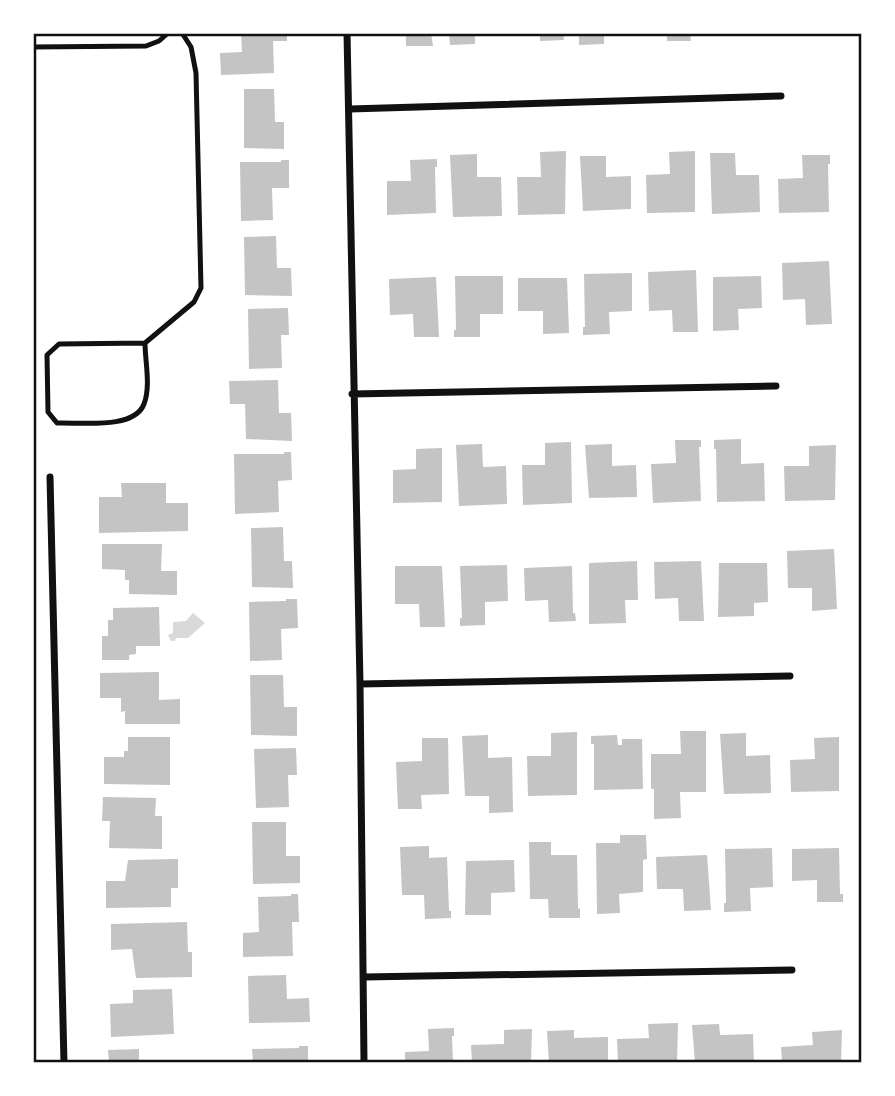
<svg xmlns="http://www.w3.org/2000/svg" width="895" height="1096" font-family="'Titillium Web',sans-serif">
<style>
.water{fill:#d9d9d9}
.building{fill:#c4c4c4}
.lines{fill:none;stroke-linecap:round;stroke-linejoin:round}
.service{stroke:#111;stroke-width:5}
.minor{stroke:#111;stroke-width:7}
.neatline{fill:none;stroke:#111;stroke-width:2.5}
</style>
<rect width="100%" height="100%" fill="#fff"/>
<path class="water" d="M193 613 205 623 188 638H176L175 641H171L168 635 173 633V622L186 621Z"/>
<path class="building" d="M241 33H287V41H273L274 73 221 75 220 53 242 52Z
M406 33H431L433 46H406Z
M449 33H475V44L450 45Z
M540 33H563L564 40 540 41Z
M579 33H604V44L579 45Z
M667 33H690L691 41H667Z
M244 89H274L275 122H284V149L244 148Z
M566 151 565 214 518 215 517 177H541L540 152Z
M695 151V212L647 213 646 175 670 174 669 152Z
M710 153H735L736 175H759L760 212 712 214Z
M477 154V177H501L502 216 453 217 450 155Z
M802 155H830V164H828L829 212 779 213 778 179 803 178Z
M580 156H606V177L631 176V209L583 211Z
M437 159V167H435L436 213 387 215V181H411L410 160Z
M281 160H289V188H272L273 220 241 221 240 162H281Z
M276 236 277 268H291L292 296 245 295 244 237Z
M829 261 832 324 806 325 805 299 783 300 782 263Z
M696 270 698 332H673L672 310 649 311 648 272Z
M632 273V311L609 312 610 334 583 335V327H585L584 274Z
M455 276H503V314H480V337H454V330H456Z
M761 276 762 308 738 309 739 330 713 331V277Z
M436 277 439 337H414L413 314 390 315 389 279Z
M518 278H567L569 333 543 334V311H518Z
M288 308 289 335H281L282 368 249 369 248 309Z
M278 380 279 413H291L292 441 246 439 245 404H230L229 381Z
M741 439V464L764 463 765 501 717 502 716 449H714V440Z
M675 440H701V447H699L701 501 653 503 651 464 676 463Z
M571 442 572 503 523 505 522 465H545V443Z
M482 444 483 467 506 466 507 504 459 506 456 445Z
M612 444V466L636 465 637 497 589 498 585 445Z
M836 445 835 500 785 501 784 466H809V446Z
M442 448V502L393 503V470L416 469V449Z
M284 452H291L292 480 278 481 279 512 235 514 234 454H284Z
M121 483H166V503H188V531L99 533V497H122Z
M283 527 284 561H292L293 588 252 587 251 528Z
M102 544H162L161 571H177V595L129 594V580H125V570L102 569Z
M834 549 837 609 812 611V588H788L787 551Z
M637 561 638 600H625L626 623 589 624V563Z
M701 561 704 621H679L678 598 655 599 654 562Z
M719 563H767L768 602 754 603V616L718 617Z
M507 565 508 601 485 602V625L460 626V618H462L460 566Z
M395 566H442L445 627H420L419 604H395Z
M572 566 573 613H575L576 621 549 622 548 600 525 601 524 568Z
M286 599H297L298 628 281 629 282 660 250 661 249 602 286 601Z
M159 607 160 646H136V654L129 655V660H102V636H108V620H113V608Z
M159 672V700L180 699V724H125V711L121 712V698H100V673Z
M250 675H283L284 707H297V736L251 735Z
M680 731H706V792H680L681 818 654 819V789H651V754H681Z
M577 732V795L528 796 527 756H551V733Z
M746 733V756L770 755 771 793 724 794 720 734Z
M488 735V758L512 757 513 812 489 813V796H465L462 736Z
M617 735 618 745H622V739H642L643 789 594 790V744H591V736Z
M128 737H170V785L104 784V757H124V751H128Z
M839 737V791L791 792 790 760 815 759 814 738Z
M422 738H448L449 794 421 795 422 809H398L396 762 422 761Z
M296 748 297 775H288L289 807 256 808 254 749Z
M103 797 156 798 155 816H162V849L109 848 110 821H102Z
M252 822H286V856H300V883L253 884Z
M620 835H646L647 859 643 860V892L619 894 620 913 597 914 596 843H620Z
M529 842H551V855H577L578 909 580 908V918H549L548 899H530Z
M429 846V858L447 857 449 911H451V918L425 919 424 895H402L400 847Z
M772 848 773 887 750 888 751 911 724 912V903H726L725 849Z
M839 848 840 894H843V902H817V880L792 881V849Z
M707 855 711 910 684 911 683 889H657L656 857Z
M178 859V888H171V907L106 908V881H125L128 860Z
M514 860 515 892 491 893V915H465L466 861Z
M291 894H298L299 922H292L293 956 243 957V933L259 932 258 897 291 896Z
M187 922 188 952H192V977L136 978 132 949 111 950V924Z
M286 975 287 999 309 998 310 1022 249 1023 248 976Z
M172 989 174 1034 111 1037 110 1004 133 1003V990Z
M678 1023 677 1063H618L617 1039 649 1038 648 1024Z
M719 1024 720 1035 753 1034 754 1063H695L692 1025Z
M454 1028V1036H452L453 1063H405V1052L429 1051 428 1029Z
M532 1029 531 1063H472L471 1045 504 1044V1030Z
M574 1030V1038L608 1037V1063H549L547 1031Z
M842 1030 841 1063H782L781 1047 813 1045 812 1032Z
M299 1046H308V1063H253L252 1049 299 1048Z
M139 1049V1063H109L108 1050Z"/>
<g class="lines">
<path class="service" d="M33 47 146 46 159 41 168 33
M145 343C145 361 151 386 144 404 134 430 81 422 57 423L48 412 47 355 59 344 145 343 194 302 201 288 196 73 191 47 182 33"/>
<path class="minor" d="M347 33 360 684 364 1063
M350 109 781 96
M352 394 776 386
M50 477 64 1063
M360 684 790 676
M364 977 792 970"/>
</g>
<rect width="895" height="1096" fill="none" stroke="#ffffff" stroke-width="70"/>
<rect x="35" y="35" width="825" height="1026" class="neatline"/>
</svg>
